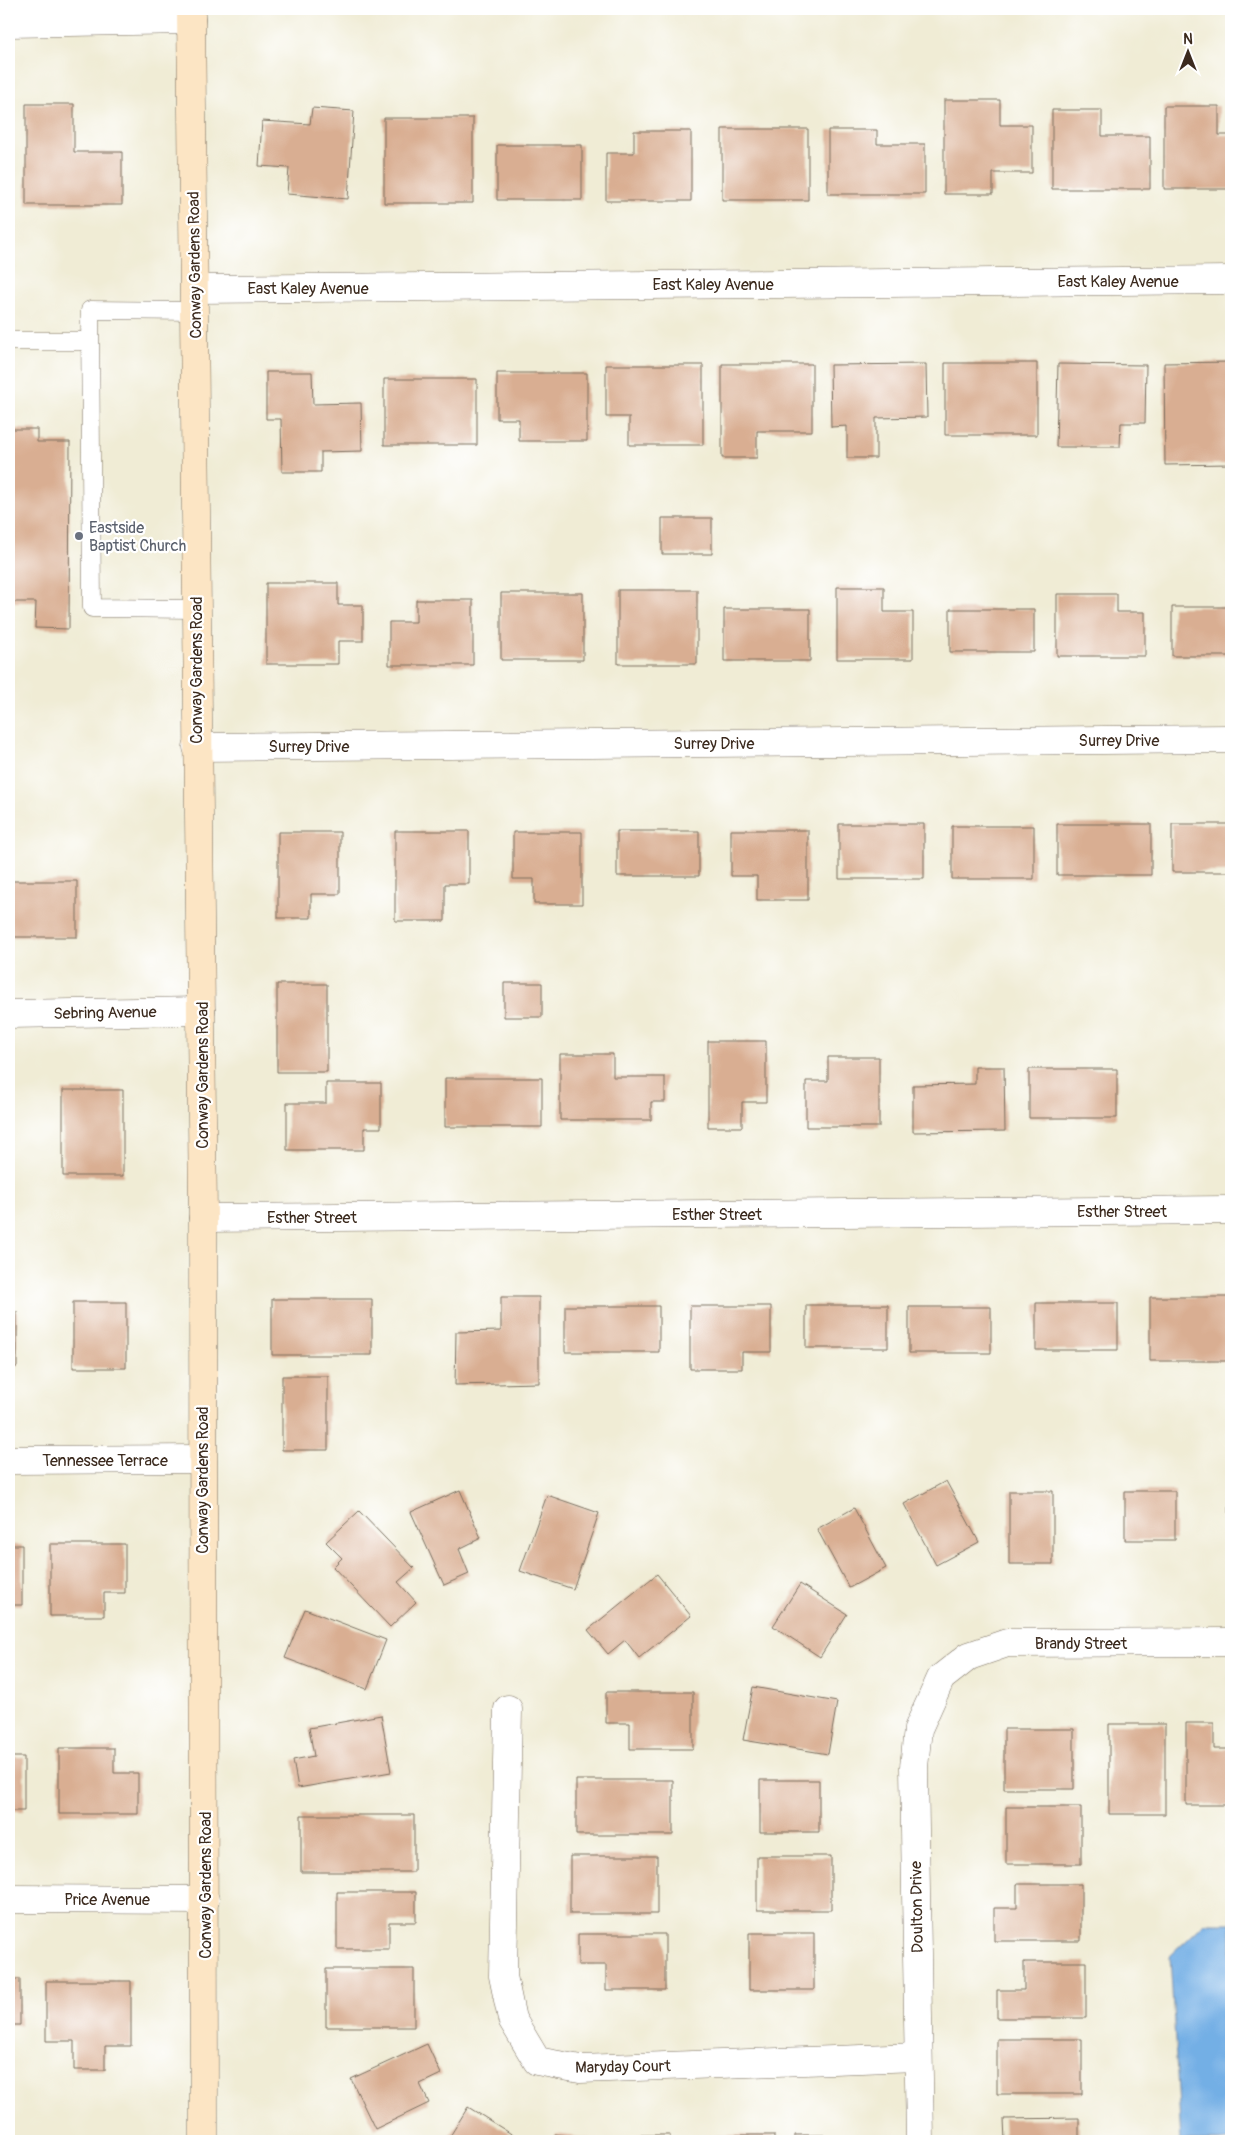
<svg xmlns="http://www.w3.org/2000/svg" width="1240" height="2150" font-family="Pangolin,sans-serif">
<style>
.water{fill:#73afe5;stroke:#576c82}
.building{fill:#d9ae92}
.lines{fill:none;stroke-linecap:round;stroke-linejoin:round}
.lane-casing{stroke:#7a6e5e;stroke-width:19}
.street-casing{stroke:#7a6e5e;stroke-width:29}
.secondary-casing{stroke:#7a6e5e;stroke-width:29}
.lane{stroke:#fff;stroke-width:18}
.street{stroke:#fff;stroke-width:28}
.secondary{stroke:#fce5c4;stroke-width:28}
.worship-dot{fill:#6b7280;stroke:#fff;stroke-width:2}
.labels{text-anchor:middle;stroke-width:4.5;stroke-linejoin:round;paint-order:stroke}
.street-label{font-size:16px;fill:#3b2a1e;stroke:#fff}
.worship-label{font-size:16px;fill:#5b616d;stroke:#fff;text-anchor:start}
</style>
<rect width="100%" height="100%" fill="#fff"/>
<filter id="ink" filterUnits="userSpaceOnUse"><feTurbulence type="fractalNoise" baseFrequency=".02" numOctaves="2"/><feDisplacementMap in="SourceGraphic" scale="10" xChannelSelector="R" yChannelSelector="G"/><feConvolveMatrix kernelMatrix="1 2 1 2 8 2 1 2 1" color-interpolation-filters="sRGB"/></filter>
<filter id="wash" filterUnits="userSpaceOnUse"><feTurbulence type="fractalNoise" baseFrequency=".0096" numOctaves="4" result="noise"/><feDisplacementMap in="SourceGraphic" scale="20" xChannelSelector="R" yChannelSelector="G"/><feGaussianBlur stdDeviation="1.12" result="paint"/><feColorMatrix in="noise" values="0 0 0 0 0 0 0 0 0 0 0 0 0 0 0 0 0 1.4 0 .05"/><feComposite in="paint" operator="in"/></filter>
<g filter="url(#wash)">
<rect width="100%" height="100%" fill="#f0ecd5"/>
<path class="water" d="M1205 1923H1231V2141H1181L1170 1956Z"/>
<g id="blocks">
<path class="building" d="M944 100H1000V125H1032V173H993V194H944Z
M26 104H74V152H122V205H26Z
M1164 106H1219V135H1231V189H1164Z
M312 108 354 111 348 199 287 194 289 168 259 166 262 121 310 124Z
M1052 110H1102V136H1150V189H1052Z
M384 118H473V203H384Z
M9 125H13V185H9Z
M722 129H808V200H722Z
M828 130H877V144H925V194H828Z
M634 131H691V201H606V153H634Z
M497 145H582V200H497Z
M1231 362V464L1165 465 1164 363Z
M945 363H1037V435H945Z
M722 364H812V431H757V458H722Z
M926 364 927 417 876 418V458H847V426L831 427 830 365Z
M1058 364 1146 365 1145 423H1121L1120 447H1056Z
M606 365H703V445H629V417H606Z
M266 372H312L313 404 361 403 362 451 321 452V472H282L281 419H266Z
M497 373H587V441H519V419H497Z
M384 379H477V445H384Z
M9 429H37V442H70L69 629 35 628 36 602H9Z
M662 518H712V554H662Z
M266 583H338V605H363V641H338V664H266Z
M837 587H884V612H913V659H837Z
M618 590H697V664H618Z
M501 593H583V660H501Z
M1057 594H1117V612H1145V656H1057Z
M416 600H473V665H389V622H416Z
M1172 607H1231V656H1172Z
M724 609H810V661H724Z
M950 609H1034V652H950Z
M839 824H924V879H839Z
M1057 824H1151V875H1057Z
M1172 824H1231V872H1172Z
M952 826H1034V879H952Z
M731 830H808V900H757V876H731Z
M395 831H469V884H445V921H395Z
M617 831H699V876H617Z
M278 832H340V894H311V918H278Z
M513 832H582V904H534V879H513Z
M9 881H77V937H9Z
M504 983H542V1017H504Z
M277 984H327V1072H277Z
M708 1041H766V1102H742V1127H708Z
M560 1054H613V1077H665V1102H651V1120H560Z
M828 1057H879V1127H806V1081H828Z
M975 1067H1004L1005 1131 913 1132V1085L975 1084Z
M1029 1069H1117V1118H1029Z
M445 1078H542V1127H445Z
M326 1083H381V1128H364V1150H287V1103H326Z
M63 1090H123V1176H63Z
M501 1297H539V1383L455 1385 456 1332 501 1331Z
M1150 1297H1231V1361H1150Z
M272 1299H372V1355H272Z
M73 1302H126V1368H73Z
M1036 1303H1118V1350H1036Z
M806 1305H888V1348H806Z
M565 1306H659V1352H565Z
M690 1306H771V1352H742V1369H690Z
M909 1307H991V1353H909Z
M9 1312H17V1367H9Z
M282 1376H328V1450H282Z
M946 1481 979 1542 936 1565 904 1504Z
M1229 1483H1231V1557H1229Z
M460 1490 481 1538 459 1549 469 1574 444 1585 411 1512Z
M1009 1491H1053V1564H1009Z
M1125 1491H1175V1540H1125Z
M547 1495 599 1513 573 1589 520 1571Z
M854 1508 886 1568 849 1588 817 1529Z
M359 1511 414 1568 398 1582 416 1602 390 1627 333 1567 342 1558 326 1542Z
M50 1544H125V1593H104V1616H50Z
M9 1545H22V1605H9Z
M657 1574 691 1616 639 1658 625 1640 608 1654 588 1630Z
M800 1584 847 1614 820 1657 773 1626Z
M305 1609 386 1640 367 1689 285 1658Z
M753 1687 837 1702 828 1754 743 1740Z
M606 1692H693V1749H630V1723H606Z
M381 1715 391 1772 298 1788 293 1760 314 1756 309 1728Z
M1186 1723H1214V1749H1231V1805H1186Z
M1109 1724H1165V1814H1109Z
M1004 1729H1074V1789H1004Z
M59 1748H114V1773H138V1814H59Z
M9 1757H24V1811H9Z
M576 1780H673V1835H576Z
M760 1780H819V1832H760Z
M1006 1807H1081V1864H1006Z
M301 1815H414V1872H301Z
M570 1856H657V1914H570Z
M757 1856H831V1910H757Z
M1017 1884H1081V1941H994V1908H1017Z
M337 1892H416V1922H389V1949H337Z
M749 1933H814V1990H749Z
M578 1934H665V1990H606V1965H578Z
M1024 1962H1086V2018H997V1990H1024Z
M326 1969H414V2027H326Z
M9 1979H20V2025H9Z
M46 1981H131V2046H105V2070H74V2041H46Z
M997 2039H1082V2094H997Z
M427 2044 441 2074 420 2084 429 2103 375 2129 351 2079Z
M468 2107 513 2135 509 2141H447Z
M1079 2118V2141H1005L1004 2119Z
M555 2134 599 2140V2141H554Z
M640 2135H670V2141H640Z
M716 2135H774V2141H716Z
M795 2135H825V2141H795Z"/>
</g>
</g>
<g filter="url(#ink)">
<use href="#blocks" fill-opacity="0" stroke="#7a6e5e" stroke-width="1"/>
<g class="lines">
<g class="lane-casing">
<path id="lane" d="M195 311 90 310 92 608 196 609
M9 341H90"/>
</g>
<g class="street-casing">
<path id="street" d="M9 23 191 20
M195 289 1231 280
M197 747 1231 739
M9 1014 201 1011
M203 1218 1231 1210
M9 1460 202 1459
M508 1709 503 1976 512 2019 537 2061 580 2069 918 2057
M9 1899 205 1900
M920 2141 914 1767 918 1729 941 1678 969 1656 1007 1643 1231 1642"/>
</g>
<g class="secondary-casing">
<path id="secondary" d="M191 9 203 1218 204 2141"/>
</g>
<use href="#lane" class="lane"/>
<use href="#street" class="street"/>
<use href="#secondary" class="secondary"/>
</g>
</g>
<circle class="worship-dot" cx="79" cy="536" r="5"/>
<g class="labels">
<g class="street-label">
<text transform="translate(194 265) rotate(-91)" y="6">Conway Gardens Road</text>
<text x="1118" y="287">East Kaley Avenue</text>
<text x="713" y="290">East Kaley Avenue</text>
<text x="308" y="294">East Kaley Avenue</text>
<text transform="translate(196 670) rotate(-90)" y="6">Conway Gardens Road</text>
<text x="1119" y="746">Surrey Drive</text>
<text x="714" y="749">Surrey Drive</text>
<text x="309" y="752">Surrey Drive</text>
<text transform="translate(105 1012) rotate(-1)" y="6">Sebring Avenue</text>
<text transform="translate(202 1075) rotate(-90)" y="6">Conway Gardens Road</text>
<text x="1122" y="1217">Esther Street</text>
<text x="717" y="1220">Esther Street</text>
<text x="312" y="1223">Esther Street</text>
<text x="105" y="1466">Tennessee Terrace</text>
<text transform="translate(202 1480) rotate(-90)" y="6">Conway Gardens Road</text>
<text x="1081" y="1649">Brandy Street</text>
<text transform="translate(205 1885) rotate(-90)" y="6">Conway Gardens Road</text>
<text x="107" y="1905">Price Avenue</text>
<text transform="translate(916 1907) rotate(-91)" y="6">Doulton Drive</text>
<text transform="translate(623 2066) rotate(-1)" y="6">Maryday Court</text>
</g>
<g class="worship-label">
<text x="89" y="533">Eastside<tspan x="89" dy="18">Baptist Church</tspan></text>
</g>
</g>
<rect width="1240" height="2150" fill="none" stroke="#fff" stroke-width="30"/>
<g transform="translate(1188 52)" stroke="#ffffff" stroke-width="4" paint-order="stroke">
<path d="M0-4L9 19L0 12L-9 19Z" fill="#3b2a1e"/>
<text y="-8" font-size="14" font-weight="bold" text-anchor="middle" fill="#3b2a1e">N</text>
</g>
</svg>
